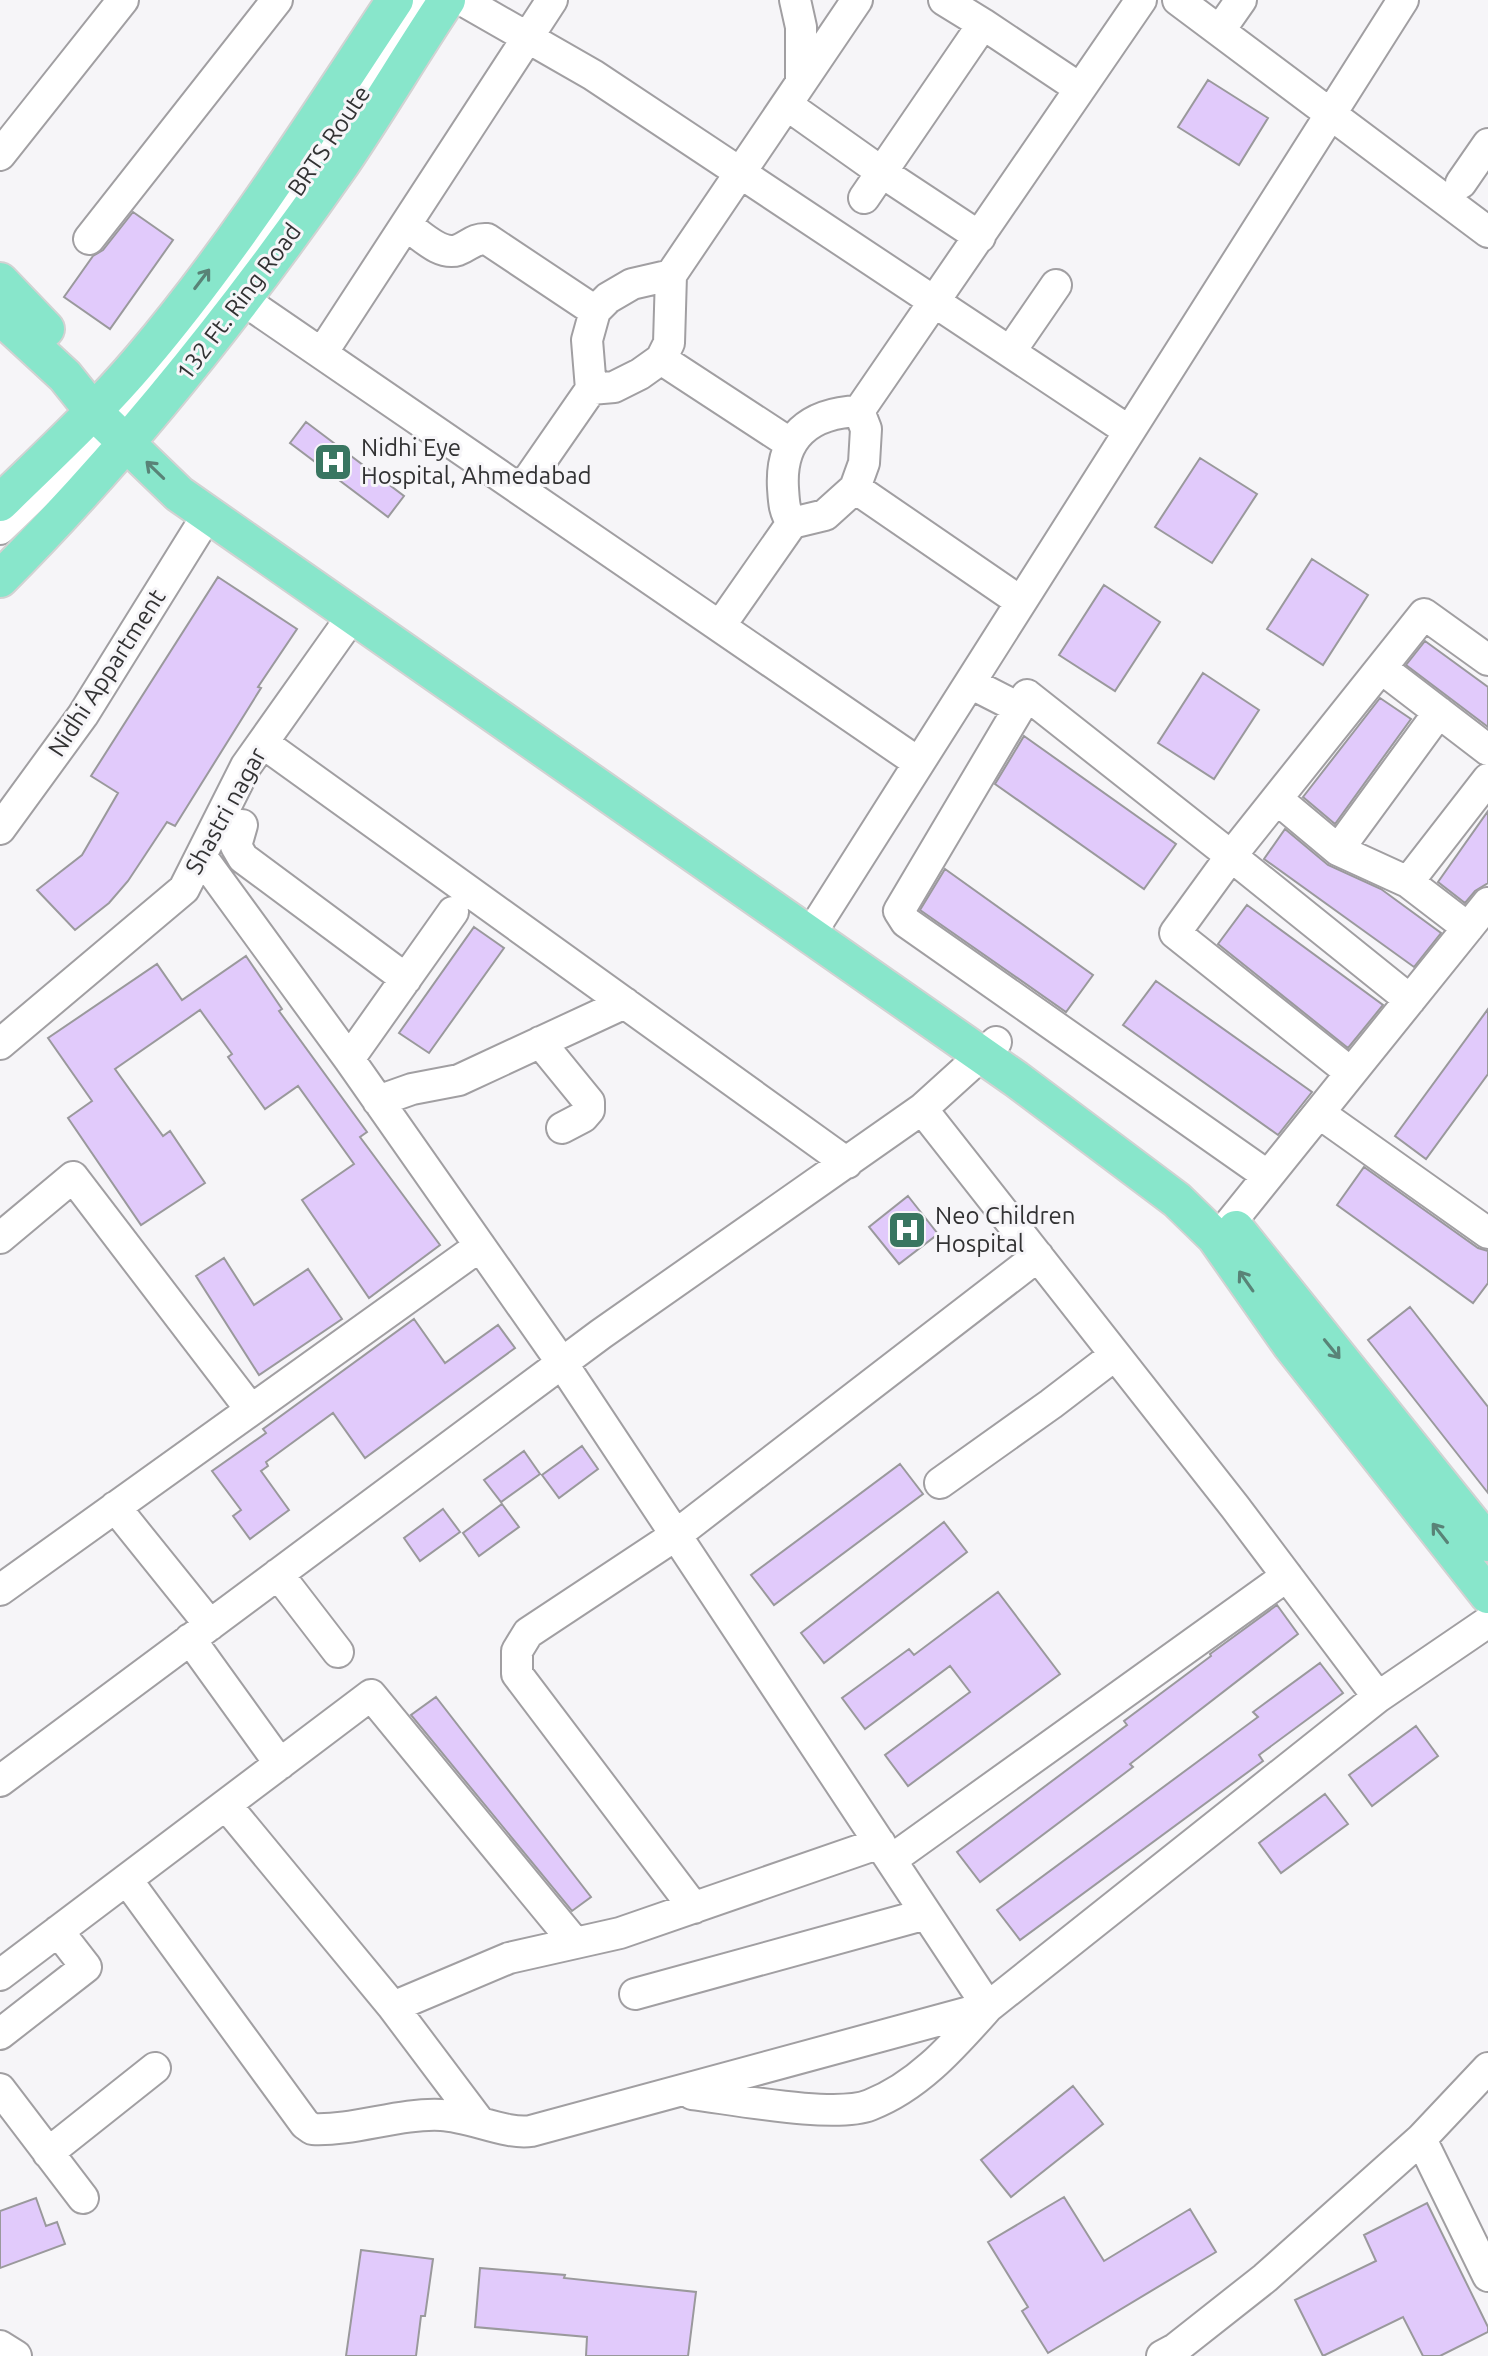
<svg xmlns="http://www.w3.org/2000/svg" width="1488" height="2356" font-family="Ubuntu,sans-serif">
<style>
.building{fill:#e1cafb;stroke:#9a999c;stroke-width:2}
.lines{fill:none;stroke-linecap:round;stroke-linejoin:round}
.minor-casing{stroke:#a19fa2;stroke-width:34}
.major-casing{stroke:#d2d2d2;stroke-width:40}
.minor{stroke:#fff;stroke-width:30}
.major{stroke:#88e6cb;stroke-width:36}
.oneway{stroke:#598377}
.labels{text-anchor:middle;stroke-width:6;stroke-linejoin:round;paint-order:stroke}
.street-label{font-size:24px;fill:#323233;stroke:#f6f5f8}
.poi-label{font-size:24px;fill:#323233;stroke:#f6f5f8;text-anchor:start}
</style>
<rect width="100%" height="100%" fill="#f6f5f8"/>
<path class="building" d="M1208 80 1268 118 1239 165 1178 127Z
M133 212 173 240 110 329 64 297 93 256 103 250Z
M306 422 404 496 388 517 290 443Z
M1200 458 1257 494 1212 563 1155 527Z
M1312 559 1368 595 1323 665 1267 629Z
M218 577 297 629 258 687 261 688 175 826 167 822 128 881 109 903 75 930 37 890 82 855 118 793 91 776Z
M1104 585 1160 622 1115 691 1059 655Z
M1425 641 1488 687V727L1406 665Z
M1203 673 1259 710 1214 779 1158 743Z
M1380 698 1411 719 1335 824 1303 797Z
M1024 736 1176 844 1144 889 995 784Z
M1488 811V883L1475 891 1465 903 1438 882Z
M1285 829 1328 865 1381 889 1441 933 1414 967 1264 859Z
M945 869 1093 975 1066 1012 920 910Z
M1247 905 1383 1005 1348 1048 1218 944Z
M474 927 504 948 429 1053 399 1033Z
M246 956 282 1009 279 1011 367 1132 360 1137 440 1245 369 1298 302 1200 354 1164 298 1086 265 1109 228 1057 232 1054 200 1010 115 1069 163 1136 170 1131 205 1183 141 1225 68 1118 92 1101 48 1038 157 964 182 1000Z
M1156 981 1312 1092 1278 1135 1123 1025Z
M1488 1009V1074L1426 1159 1395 1136Z
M1364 1167 1478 1248 1488 1251V1283L1473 1303 1337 1205Z
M908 1196 938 1234 899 1264 869 1227Z
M224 1258 254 1305 308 1269 342 1319 259 1375 196 1276Z
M1410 1307 1488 1407V1493L1368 1340Z
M414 1319 445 1363 498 1325 515 1348 365 1458 333 1413 266 1462 268 1466 261 1471 289 1510 250 1539 233 1516 241 1510 212 1471 266 1433 263 1429Z
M582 1446 598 1469 559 1498 542 1475Z
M524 1451 540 1474 501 1502 484 1480Z
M900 1464 923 1494 774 1605 751 1575Z
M502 1504 519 1527 479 1556 463 1533Z
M443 1509 460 1532 420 1561 404 1538Z
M944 1522 967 1552 824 1663 801 1633Z
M998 1592 1060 1674 908 1786 885 1755 970 1692 950 1666 865 1729 842 1698 909 1649 914 1655Z
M1277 1605 1298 1634 1130 1764 1133 1767 980 1882 957 1852 1127 1725 1124 1721 1211 1656 1210 1654Z
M1320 1663 1343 1693 1259 1755 1263 1761 1020 1940 997 1910 1258 1717 1253 1712Z
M436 1697 591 1897 572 1911 411 1715Z
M1416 1726 1438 1756 1372 1806 1349 1775Z
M1325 1794 1348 1824 1281 1873 1259 1843Z
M1073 2086 1103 2124 1011 2197 981 2160Z
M1064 2197 1104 2261 1190 2209 1216 2252 1048 2353 1022 2311 1028 2307 988 2242Z
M36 2198 46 2226 57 2222 65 2244 0 2268V2211Z
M1427 2203 1488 2327V2332L1440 2356H1423L1403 2317 1323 2356 1295 2300 1376 2261 1364 2235Z
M361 2250 433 2259 425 2316H421L416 2356H346Z
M480 2268 565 2275 564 2278 696 2292 688 2356H586L587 2337 475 2327Z"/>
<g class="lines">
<g class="minor-casing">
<path id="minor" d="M462 0 593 75 1129 431
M795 0 801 27V83
M1178 0 1488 232
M983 24 1079 88
M1220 30 1241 0
M787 105 883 173 980 237
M0 155 123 0
M1461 183 1488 144
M864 198 983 24 944 0
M407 226C421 235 440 256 458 250 469 246 474 238 487 239L595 311
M89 239 277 0
M242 299 919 763
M1010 352 1056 285
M322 353 552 0
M661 359 791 444
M591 389 614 387 640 374 661 359 669 343 671 275 857 0
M100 446 111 429 227 288 308 175 421 0
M855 488 1021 602
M521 490 591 389 587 340 595 311 608 298 632 284 671 275
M792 523C784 511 784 503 783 488 780 437 809 413 859 411
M0 529 63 468 111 429
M720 626 792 523 825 515 855 488 864 463 866 429 859 411 1141 0
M1381 668 1488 750
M970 683 1019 708
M263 743 847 1163
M1277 799 1338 850 1408 882 1468 928
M242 825 236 846 243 858 406 979
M0 829 83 715 208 514
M1338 850 1439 712
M1408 882 1488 779
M812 936 820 919 1403 0
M540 1042 589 1102V1110L583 1117 562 1128
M0 1044 184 889 246 766 353 615
M349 1059 453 912
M1351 1073 1175 933 1231 856 1410 1000
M378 1101 412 1089 459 1080 625 1003
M922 1109 1235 1507 1378 1697
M1319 1113 1488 1233
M1268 1176 906 922 899 911 1027 695 1231 856 1424 614 1488 660
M1231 1222 1488 903
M0 1238 73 1177 251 1410
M940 1483 1051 1404 1115 1355
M115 1507 210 1625
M278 1574 338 1652
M0 1590 480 1246
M190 1639 280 1764
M0 1781 601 1334 922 1109 996 1042
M226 1805 393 2007 509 1958 620 1933 880 1843
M891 1860 1287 1576
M127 1880 305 2124 312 2129C355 2131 398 2113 441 2115 469 2116 507 2135 531 2131L988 2007 562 1363 349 1059 201 856
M694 1908 517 1674V1651L528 1633 676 1535 1038 1256
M0 1975 371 1695 575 1943
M635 1994 926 1914
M393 2007 478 2120
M0 2034 86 1967 58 1931
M0 2089 83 2198
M692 2094C733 2099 835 2119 870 2105 919 2086 954 2045 988 2007L1378 1697 1488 1622
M1421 2139 1488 2276
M48 2153 155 2068
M0 2346 16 2356
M1162 2356 1175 2349 1265 2278 1421 2139 1488 2068"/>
</g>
<g class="major-casing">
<path id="major" d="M0 281 46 329
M0 316 65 376 93 411 179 494 1016 1079 1177 1200 1215 1237 1290 1344 1488 1595
M0 503C48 456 98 410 141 359 236 247 314 122 395 0
M0 579C127 452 239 311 342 163 378 110 411 54 447 0
M1236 1229 1488 1543"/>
</g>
<use href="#minor" class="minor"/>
<use href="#major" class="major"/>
</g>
<defs><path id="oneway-shaft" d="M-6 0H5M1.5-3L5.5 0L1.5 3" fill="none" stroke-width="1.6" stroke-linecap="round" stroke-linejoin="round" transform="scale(2)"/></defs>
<g class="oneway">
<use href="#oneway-shaft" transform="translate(202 279) rotate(-53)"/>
<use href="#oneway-shaft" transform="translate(155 470) rotate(-136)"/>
<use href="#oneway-shaft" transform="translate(1246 1281) rotate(-125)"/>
<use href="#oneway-shaft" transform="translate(1332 1349) rotate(51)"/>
<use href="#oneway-shaft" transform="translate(1440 1533) rotate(-128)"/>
</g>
<defs>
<g id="hospital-square" transform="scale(2)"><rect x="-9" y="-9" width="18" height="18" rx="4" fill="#397661" stroke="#f6f5f8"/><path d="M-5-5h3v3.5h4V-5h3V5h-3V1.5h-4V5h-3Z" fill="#fff"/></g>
</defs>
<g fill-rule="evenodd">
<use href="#hospital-square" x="333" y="462"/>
<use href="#hospital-square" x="907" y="1230"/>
</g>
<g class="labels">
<g class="street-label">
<text transform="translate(329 141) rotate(-56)" y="8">BRTS Route</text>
<text transform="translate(239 302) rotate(-53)" y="8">132 Ft. Ring Road</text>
<text transform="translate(107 673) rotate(-57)" y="8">Nidhi Appartment</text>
<text transform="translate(226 811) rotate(-61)" y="8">Shastri nagar</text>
</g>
<g class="poi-label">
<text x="361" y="456">Nidhi Eye<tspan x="361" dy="28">Hospital, Ahmedabad</tspan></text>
<text x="935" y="1224">Neo Children<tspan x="935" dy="28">Hospital</tspan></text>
</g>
</g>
</svg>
